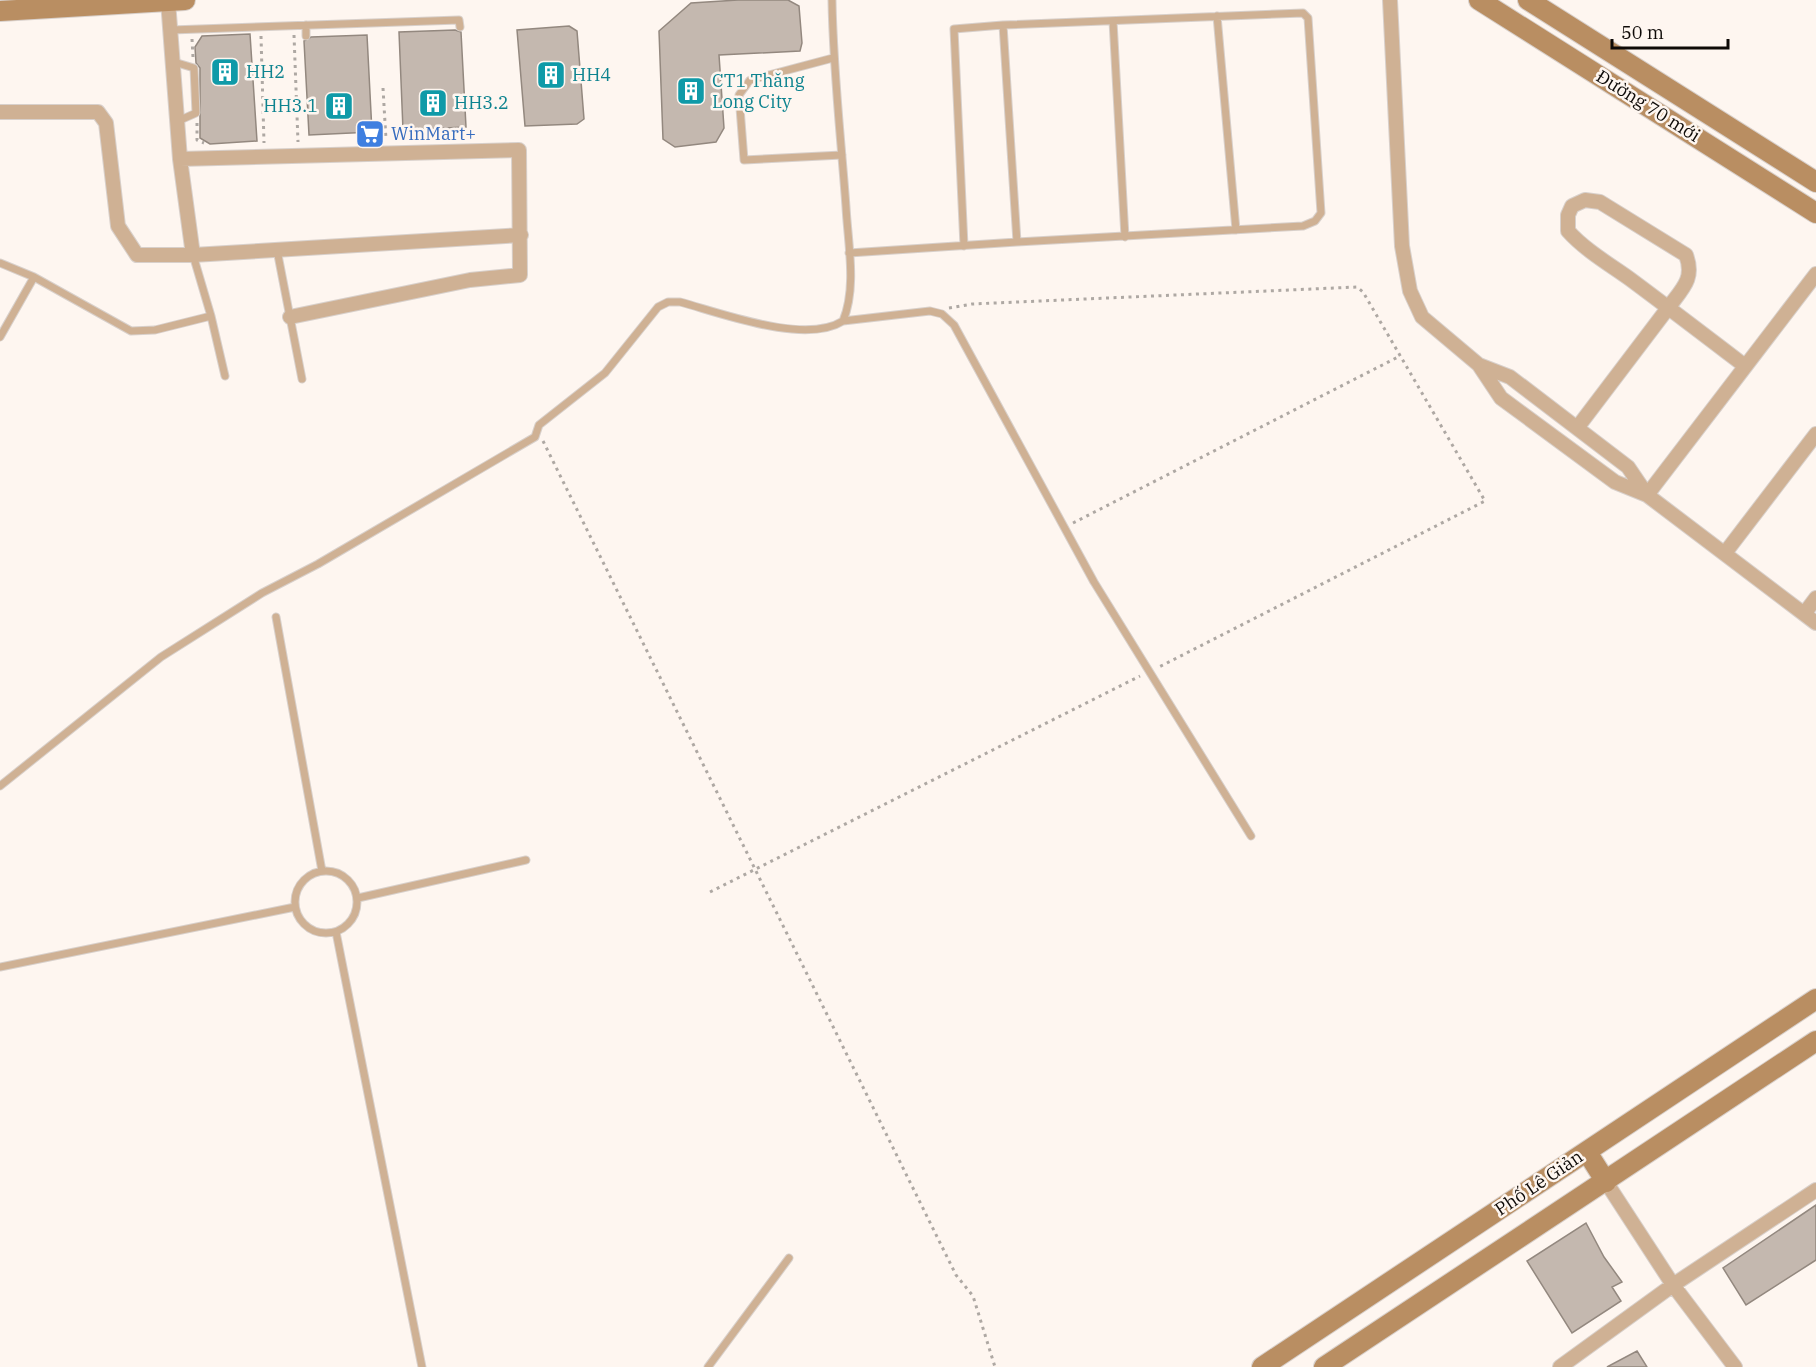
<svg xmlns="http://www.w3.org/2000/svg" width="1816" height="1367" font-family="'IBM Plex Serif',serif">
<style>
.building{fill:#c4b8af;stroke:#93887f;stroke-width:1.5}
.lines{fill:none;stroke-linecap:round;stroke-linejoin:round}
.lane-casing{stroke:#d8d0cb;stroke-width:9}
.street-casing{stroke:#d8d0cb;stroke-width:16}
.secondary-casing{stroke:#d8d0cb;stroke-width:22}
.path{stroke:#aea8a3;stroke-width:3;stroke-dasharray:3 4.5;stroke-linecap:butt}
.lane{stroke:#cfb194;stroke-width:7}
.street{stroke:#cfb194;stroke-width:14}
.secondary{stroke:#b98e62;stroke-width:20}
.labels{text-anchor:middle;stroke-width:5;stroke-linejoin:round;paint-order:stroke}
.culture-label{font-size:18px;fill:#0d838f;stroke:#fef6f0;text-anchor:start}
.street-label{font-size:18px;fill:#0e0a07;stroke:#fef6f0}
.shop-label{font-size:18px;fill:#366cbe;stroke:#fef6f0;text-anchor:start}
</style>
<rect width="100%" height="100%" fill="#fef6f0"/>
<path class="building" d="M738 0H788L799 6 802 43 800 51 719 55 724 128 716 142 675 147 663 139 659 31 691 3Z
M569 26 577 31 584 119 577 124 525 126 517 30Z
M455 30 461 32 466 127 403 130 399 32Z
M250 34 257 141 210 144 200 138V68L196 63 195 47 202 36Z
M367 35 372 132 309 135 304 41 311 37Z
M1816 1205V1260L1746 1305 1723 1268Z
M1586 1223 1604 1257 1622 1282 1612 1287 1621 1301 1572 1333 1527 1261Z
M1637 1351 1647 1367H1607Z"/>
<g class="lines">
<g class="lane-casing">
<path id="lane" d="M1217 16 1236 230
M1113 21 1125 237
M306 25V36
M171 30 459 20 460 27
M833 58 750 80 739 95 744 160 842 155
M174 62 194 68 196 113 178 121
M964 246 954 29 1003 25 1303 13 1308 18 1321 213 1315 221 1303 226 1017 242
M277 250 302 379
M849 253 1017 242 1003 25
M0 263 34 277 131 331 155 330 211 316 193 255
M211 316 225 376
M843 321 930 311 942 314 954 325 1094 582 1251 836
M0 337 34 277
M276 617 322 871
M0 786 161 657 262 593 318 564 535 437 539 425 605 373 658 307 668 302H680C721 313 805 345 843 321 857 287 848 244 846 207 841 138 833 69 832 0
M295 902a31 31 0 1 1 62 0a31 31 0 1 1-62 0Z
M358 898 526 860
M336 932 422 1367
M0 967 295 907
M708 1367 789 1258"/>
</g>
<g class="street-casing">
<path id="street" d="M1390 0 1402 246 1410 291 1422 317 1479 365 1501 398 1615 482 1647 495 1816 623
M168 1 180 159
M0 112H98L106 123 118 226 137 255H193L521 235
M193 255 180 159 519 150 520 275 470 280 290 317
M1479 365 1510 377 1628 467 1647 495
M1577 428 1668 308C1682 289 1695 279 1686 255L1600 202 1585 200 1572 206 1568 215V231C1585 250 1609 264 1630 279 1669 308 1707 337 1745 366
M1647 495 1816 274
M1725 553 1816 434
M1804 614 1816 598
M1606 1182 1673 1285 1735 1367
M1560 1367 1673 1285 1816 1190"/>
</g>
<g class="secondary-casing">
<path id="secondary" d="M1479 0 1816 213
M1528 0 1816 182
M0 11 185 0
M1587 1152 1606 1182
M1262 1367 1816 999
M1324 1367 1816 1041"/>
</g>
<path class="path" d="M294 35 298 142
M261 36 264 143
M192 39 193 57
M383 88 386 140
M197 123V140L204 143
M949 308 972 304 1357 287 1363 292 1485 501 1159 667
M543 441 956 1275 973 1296 995 1367
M1073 523 1400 356
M710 892 1140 676"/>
<use href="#lane" class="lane"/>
<use href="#street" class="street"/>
<use href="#secondary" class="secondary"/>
</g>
<defs>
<g id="building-square" transform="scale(1.5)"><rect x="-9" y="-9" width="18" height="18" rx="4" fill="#0f9aa8" stroke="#fef6f0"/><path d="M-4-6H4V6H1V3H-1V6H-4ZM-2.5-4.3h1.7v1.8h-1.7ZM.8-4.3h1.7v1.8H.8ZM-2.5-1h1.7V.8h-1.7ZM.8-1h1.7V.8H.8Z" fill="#fff"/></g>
<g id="supermarket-square" transform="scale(1.5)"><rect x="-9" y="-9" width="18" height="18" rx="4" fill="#3f7fe0" stroke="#fef6f0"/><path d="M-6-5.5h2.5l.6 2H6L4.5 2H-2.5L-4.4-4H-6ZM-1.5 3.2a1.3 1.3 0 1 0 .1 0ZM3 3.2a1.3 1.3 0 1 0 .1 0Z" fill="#fff"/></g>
</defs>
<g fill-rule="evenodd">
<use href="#building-square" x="225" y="72"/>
<use href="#building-square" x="551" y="75"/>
<use href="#building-square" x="691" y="91"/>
<use href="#building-square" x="433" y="103"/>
<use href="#building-square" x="339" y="106"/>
<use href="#supermarket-square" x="370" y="134"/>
</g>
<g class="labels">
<g class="culture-label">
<text x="246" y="78">HH2</text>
<text x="572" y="81">HH4</text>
<text x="712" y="87">CT1 Thăng<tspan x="712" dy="21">Long City</tspan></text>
<text x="454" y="109">HH3.2</text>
<text x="318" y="112" text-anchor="end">HH3.1</text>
</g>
<g class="street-label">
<text transform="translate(1648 106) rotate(32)" y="6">Đường 70 mới</text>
<text transform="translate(1539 1183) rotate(-34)" y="6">Phố Lê Giản</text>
</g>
<g class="shop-label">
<text x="391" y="140">WinMart+</text>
</g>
</g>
<path d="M1612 39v9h116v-9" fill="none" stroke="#0e0a07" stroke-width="3"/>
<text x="1621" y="39" font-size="18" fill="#0e0a07" stroke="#fef6f0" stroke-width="4.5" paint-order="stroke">50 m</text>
</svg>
